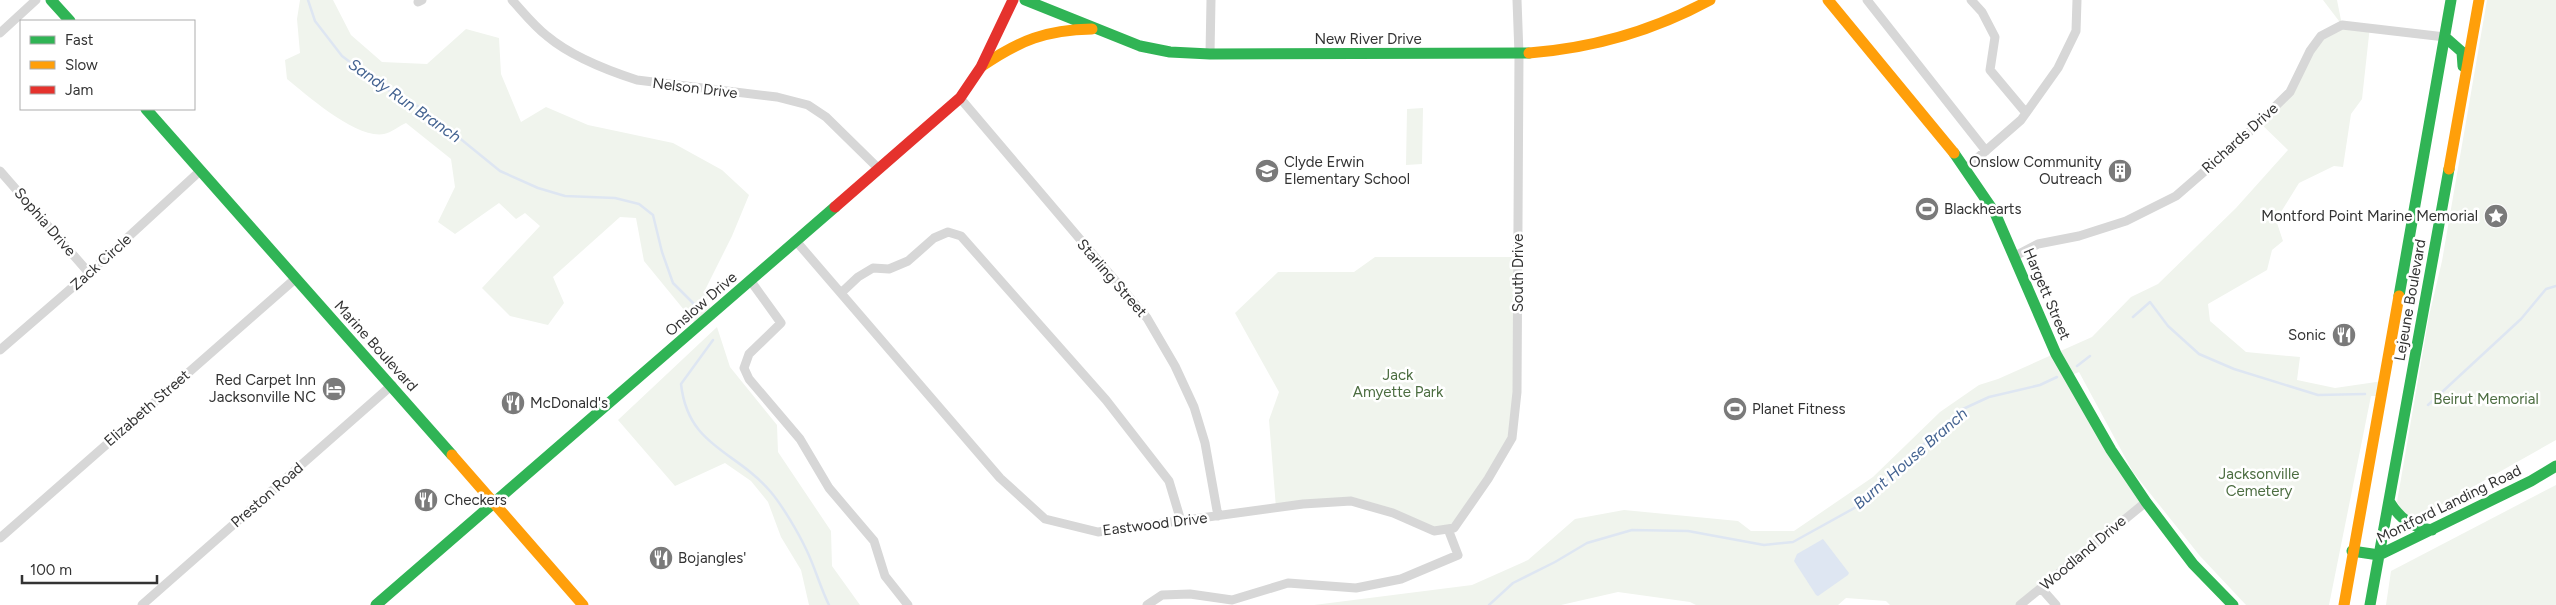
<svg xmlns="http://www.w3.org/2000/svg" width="2556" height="605" font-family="Figtree,sans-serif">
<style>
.green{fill:#f0f4ed}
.water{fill:#dee6f2}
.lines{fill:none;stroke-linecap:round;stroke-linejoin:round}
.stream{stroke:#dee6f2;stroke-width:2.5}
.street{stroke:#d7d7d7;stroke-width:9}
.fast{stroke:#30b455;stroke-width:11}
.slow{stroke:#ff9f0a;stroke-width:11}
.jam{stroke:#e5322d;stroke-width:11}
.labels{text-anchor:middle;stroke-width:5;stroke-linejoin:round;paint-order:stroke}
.street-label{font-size:15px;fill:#333;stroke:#fff}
.poi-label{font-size:15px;fill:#333;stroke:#fff;text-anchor:start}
.park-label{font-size:15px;fill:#4c6d41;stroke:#fff}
.water-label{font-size:16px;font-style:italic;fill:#446391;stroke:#fff}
</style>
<rect width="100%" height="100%" fill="#fff"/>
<path class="green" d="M300 0H333L351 35 382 62 427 64 466 29 499 38 501 74 521 122 546 107 588 125 673 143 722 170 749 195 732 236 705 290 712 314 698 327 644 261 636 218 620 217 553 277 564 303 548 325 510 316 482 288 540 226 525 213 516 219 499 203 455 234 438 222 455 187 451 159 406 123C399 126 391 133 384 134 356 139 308 96 287 79L285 60 300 53 297 19Z
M2323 0H2337L2342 25 2370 26 2362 99 2351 114 2343 167 2334 166 2299 183 2276 220 2283 241 2272 250 2267 270 2208 304 2210 321 2246 352 2300 357 2297 380 2335 388 2383 381 2380 396H2371L2329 605H2246L2200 556 2133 472 2079 372 2069 376 2146 502 2020 605H1890L1886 601 1846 598 1838 605H1696L1690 602 1618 592 1561 605H1314L1472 585 1528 560 1575 519 1624 510 1738 521 1751 531H1794L1873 477 1940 412 1979 385 1998 379 2092 337 2131 297 2158 284 2236 208 2288 150 2257 120 2290 92 2321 36 2342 25Z
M2487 0H2556V440L2430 511 2407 517 2397 502 2429 316 2442 261Z
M1423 108 1422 164 1406 165 1407 109Z
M1375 257H1518L1512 438 1454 528 1434 531 1351 501 1276 508 1269 420 1279 392 1235 313 1278 272H1354Z
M717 327 730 367 777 425 778 452 831 531 832 566 860 605H809L801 570 781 537 768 502 751 481 725 463 675 486 618 420Z
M2556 485V605H2386L2391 571Z"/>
<path class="water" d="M1823 539 1849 573 1848 575 1818 596 1816 595 1794 561 1797 554Z"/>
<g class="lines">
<path class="stream" d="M308 0 315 21 342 56 386 89 425 110 500 171 538 188 565 196 615 198 639 204 653 215 662 252 673 283 695 305
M2133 317 2150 302 2168 326 2199 354 2234 369 2318 395 2365 394
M713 340 681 384C688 447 735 450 770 491 782 505 798 532 806 549 815 567 820 587 829 605
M2077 366 2090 356
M2428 405 2521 319 2546 289 2556 286
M1489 605 1513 583 1555 562 1587 543 1632 530 1688 531 1764 545 1793 542 1858 506 1881 487 1903 463 1963 409 1989 397 2040 385 2057 377"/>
<path class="street" d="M512 0C523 12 534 26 547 36 572 57 606 70 637 80L777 97 808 105 826 117 879 169
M1867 0 1986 151
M1971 0 1982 12 1995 37 1990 70 2026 113
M418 2 422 0
M0 33 36 0
M1210 54 1211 0
M960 98 1147 318 1175 366 1194 407 1205 443 1218 516
M1966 168 2021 120 2058 68 2076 31 2077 0
M0 171 89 273
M796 241 1000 478 1045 519 1098 532 1303 504 1351 501 1393 513 1434 531 1454 528 1488 479 1512 438 1517 392 1519 54 1517 0
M2015 256 2038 244 2079 236 2126 221 2176 196 2244 137 2290 92 2310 51 2321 36 2342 25 2445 37
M750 280 781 323 749 354 744 368 749 379 800 439 829 488 874 541 885 576 908 605
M841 293 858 277 873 268 889 269 908 261 934 238 948 232 961 236 1106 400 1169 481 1181 521
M0 350 89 273 200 171
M0 538 295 279
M2041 588 2056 605
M142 605 392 385
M1147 605 1162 595 1190 594 1232 600 1288 583 1356 588 1401 579 1458 555 1448 529
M2020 605 2146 502"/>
<path class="fast" d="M51 0 70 21
M1025 0 1140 46 1170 52 1210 54 1529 53
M2445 37 2462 52 2463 66
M146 109 452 455
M1954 153 1995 213 2056 354 2111 450 2146 502 2193 564 2233 605
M2399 296 2451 0
M2389 501C2400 519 2411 527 2432 530
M2352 551 2379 555 2531 481 2556 466
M376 605 835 207
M2370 605 2449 169"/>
<path class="slow" d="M1828 0 1954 153
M1529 53C1595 48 1653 31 1710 0
M982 66C1020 40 1046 30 1092 29
M2449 169 2479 0
M452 455 583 605
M2344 605 2399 296"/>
<path class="jam" d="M835 207 960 98 981 67 1013 0"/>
</g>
<defs>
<g id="school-disc" transform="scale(1.25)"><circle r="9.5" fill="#7a7a7a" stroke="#fff"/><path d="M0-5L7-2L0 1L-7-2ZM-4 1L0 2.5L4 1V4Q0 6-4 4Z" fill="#fff"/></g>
<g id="building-disc" transform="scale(1.25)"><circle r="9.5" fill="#7a7a7a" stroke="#fff"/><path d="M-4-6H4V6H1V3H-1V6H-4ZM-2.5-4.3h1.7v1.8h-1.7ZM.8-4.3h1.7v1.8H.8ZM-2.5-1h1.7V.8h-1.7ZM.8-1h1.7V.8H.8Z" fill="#fff"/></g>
<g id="stadium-disc" transform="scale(1.25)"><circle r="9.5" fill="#7a7a7a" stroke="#fff"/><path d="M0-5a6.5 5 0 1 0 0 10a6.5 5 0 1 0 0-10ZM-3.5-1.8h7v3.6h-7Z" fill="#fff"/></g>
<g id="sight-disc" transform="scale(1.25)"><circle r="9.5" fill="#7a7a7a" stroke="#fff"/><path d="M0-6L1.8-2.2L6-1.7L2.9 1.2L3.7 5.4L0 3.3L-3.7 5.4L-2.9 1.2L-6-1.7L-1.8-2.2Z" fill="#fff"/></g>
<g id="restaurant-disc" transform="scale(1.25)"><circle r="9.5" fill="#7a7a7a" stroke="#fff"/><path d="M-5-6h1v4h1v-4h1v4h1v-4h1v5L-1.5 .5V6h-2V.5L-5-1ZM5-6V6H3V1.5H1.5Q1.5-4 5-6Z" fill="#fff"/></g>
<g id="hotel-disc" transform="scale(1.25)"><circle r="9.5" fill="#7a7a7a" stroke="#fff"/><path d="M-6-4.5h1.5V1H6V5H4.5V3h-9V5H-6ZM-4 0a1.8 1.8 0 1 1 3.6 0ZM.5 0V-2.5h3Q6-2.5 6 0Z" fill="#fff"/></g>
</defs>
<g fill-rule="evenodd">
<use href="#school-disc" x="1267" y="171"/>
<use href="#building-disc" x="2120" y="171"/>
<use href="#stadium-disc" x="1927" y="209"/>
<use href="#sight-disc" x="2496" y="216"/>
<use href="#restaurant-disc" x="2344" y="335"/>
<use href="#hotel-disc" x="334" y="389"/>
<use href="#restaurant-disc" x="513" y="403"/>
<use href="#stadium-disc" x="1735" y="409"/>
<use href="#restaurant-disc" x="426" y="500"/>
<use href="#restaurant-disc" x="661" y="558"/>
</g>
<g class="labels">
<g class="street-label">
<text x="1368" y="44">New River Drive</text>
<text transform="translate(695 88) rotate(7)" y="5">Nelson Drive</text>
<text transform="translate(2240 138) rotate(-42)" y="5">Richards Drive</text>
<text transform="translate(45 222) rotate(49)" y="5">Sophia Drive</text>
<text transform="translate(101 262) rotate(-42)" y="5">Zack Circle</text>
<text transform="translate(1518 273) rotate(-90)" y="5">South Drive</text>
<text transform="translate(1112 278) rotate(49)" y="5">Starling Street</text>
<text transform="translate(2047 294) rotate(67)" y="5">Hargett Street</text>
<text transform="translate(2410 300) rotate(-80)" y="5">Lejeune Boulevard</text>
<text transform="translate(701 304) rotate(-41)" y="5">Onslow Drive</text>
<text transform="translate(376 346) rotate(48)" y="5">Marine Boulevard</text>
<text transform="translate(147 408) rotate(-41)" y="5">Elizabeth Street</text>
<text transform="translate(267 495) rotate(-41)" y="5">Preston Road</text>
<text transform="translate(2449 504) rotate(-26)" y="5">Montford Landing Road</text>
<text transform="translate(1155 524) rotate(-7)" y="5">Eastwood Drive</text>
<text transform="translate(2083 553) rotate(-40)" y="5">Woodland Drive</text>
</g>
<g class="poi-label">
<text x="1284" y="167">Clyde Erwin<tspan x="1284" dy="17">Elementary School</tspan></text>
<text x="2102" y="167" text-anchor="end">Onslow Community<tspan x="2102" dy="17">Outreach</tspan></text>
<text x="1944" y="214">Blackhearts</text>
<text x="2478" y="221" text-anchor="end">Montford Point Marine Memorial</text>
<text x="2326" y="340" text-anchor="end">Sonic</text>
<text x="316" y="385" text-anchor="end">Red Carpet Inn<tspan x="316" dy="17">Jacksonville NC</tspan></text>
<text x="530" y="408">McDonald's</text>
<text x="1752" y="414">Planet Fitness</text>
<text x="444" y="505">Checkers</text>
<text x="678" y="563">Bojangles'</text>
</g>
<g class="park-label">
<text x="1398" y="380">Jack<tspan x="1398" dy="17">Amyette Park</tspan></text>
<text x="2486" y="404">Beirut Memorial</text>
<text x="2259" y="479">Jacksonville<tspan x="2259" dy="17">Cemetery</tspan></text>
</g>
<g class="water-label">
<text transform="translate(405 100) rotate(35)" y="6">Sandy Run Branch</text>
<text transform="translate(1910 458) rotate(-41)" y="6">Burnt House Branch</text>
</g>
</g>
<rect x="20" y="20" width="175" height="90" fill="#ffffff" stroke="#adadad"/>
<rect x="30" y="36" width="25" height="8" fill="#30b455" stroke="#adadad"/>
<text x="65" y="45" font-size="15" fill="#333333">Fast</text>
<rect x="30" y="61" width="25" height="8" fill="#ff9f0a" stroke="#adadad"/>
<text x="65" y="70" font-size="15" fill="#333333">Slow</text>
<rect x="30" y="86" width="25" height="8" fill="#e5322d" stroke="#adadad"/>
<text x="65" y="95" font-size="15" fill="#333333">Jam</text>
<path d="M22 575v8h135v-8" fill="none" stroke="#333333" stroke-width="2.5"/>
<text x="30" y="575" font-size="15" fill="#333333" stroke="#ffffff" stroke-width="4" paint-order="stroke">100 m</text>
</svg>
